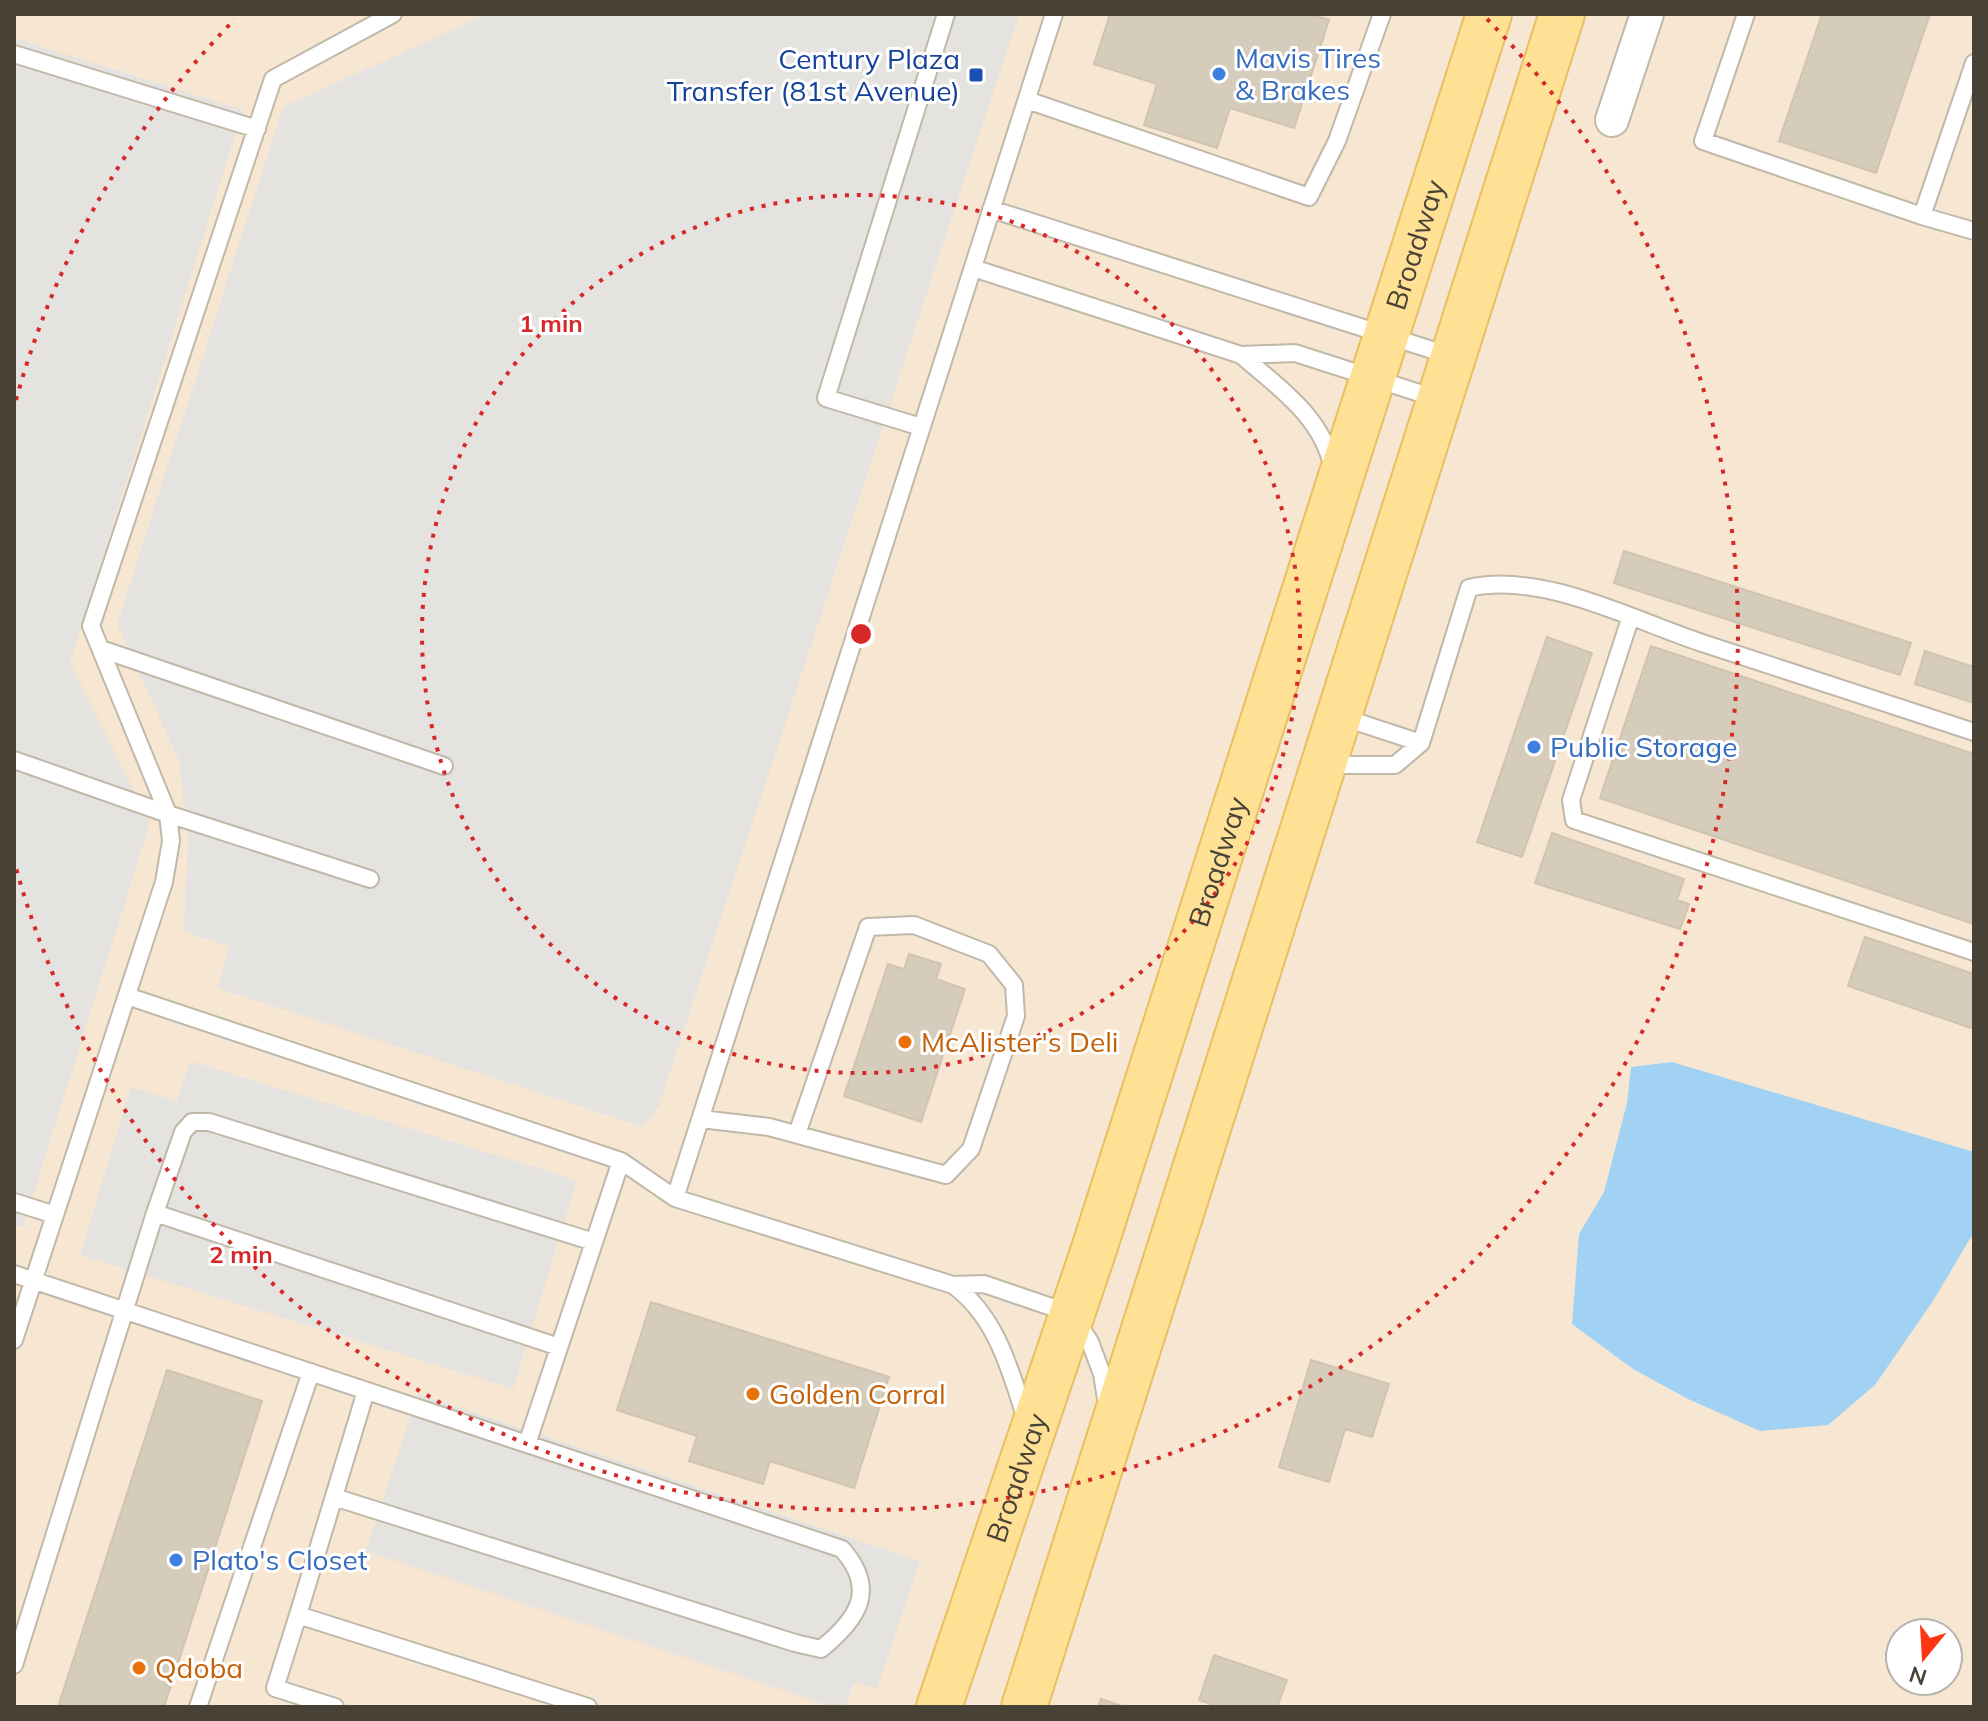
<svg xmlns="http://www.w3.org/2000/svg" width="1988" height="1721" font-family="Mulish,sans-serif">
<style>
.commercial{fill:#f7e7d2;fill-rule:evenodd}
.parking{fill:#e5e3df}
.water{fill:#a2d2f3}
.building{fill:#d6ccbc;stroke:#d1c4af;stroke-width:2}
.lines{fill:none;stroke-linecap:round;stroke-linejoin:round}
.lane-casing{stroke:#c0b8a9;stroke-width:20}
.street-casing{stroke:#c0b8a9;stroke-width:36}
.primary-casing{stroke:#e8bf62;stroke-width:48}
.lane{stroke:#fff;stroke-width:16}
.street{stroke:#fff;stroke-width:32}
.primary{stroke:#ffe196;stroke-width:44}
.ring{fill:none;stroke:#d62828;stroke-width:4;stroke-dasharray:4 8}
.shop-dot{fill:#3f7fe0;stroke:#fff;stroke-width:3}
.transit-dot{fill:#1a4fb4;stroke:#fff;stroke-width:3}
.food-dot{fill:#e8710a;stroke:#fff;stroke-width:3}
.labels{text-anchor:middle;stroke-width:6;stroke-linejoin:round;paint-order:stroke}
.shop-label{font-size:28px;fill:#366cbe;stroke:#fff;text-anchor:start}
.transit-label{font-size:28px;fill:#164399;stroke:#fff;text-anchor:end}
.street-label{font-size:28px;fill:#484136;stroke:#fff}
.food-label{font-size:28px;fill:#c56008;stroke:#fff;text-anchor:start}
.centre{fill:#d62828;stroke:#fff;stroke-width:4}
.ring-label{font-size:24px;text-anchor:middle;font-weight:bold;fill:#d62828;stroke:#fff;stroke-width:6;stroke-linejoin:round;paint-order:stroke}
</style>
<rect width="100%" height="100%" fill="#f4f0e7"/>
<path class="commercial" d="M14 14H1974V1707H14ZM1900 1633H1948V1681H1900Z"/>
<path class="parking" d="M487 14H1019L659 1106 643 1127 218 988 229 946 184 932 188 838 179 761 117 624 283 107Z
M14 38 243 110 70 662 150 823 23 1227 14 1225Z
M190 1061 577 1180 513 1389 80 1255 131 1087 177 1101Z
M418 1394 920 1561 877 1689 854 1682 845 1707H833L366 1551Z"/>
<path class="water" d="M1672 1062 1974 1152V1232L1933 1301 1875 1385 1828 1425 1760 1431 1688 1399 1633 1369 1572 1324 1579 1234 1604 1192 1627 1103 1631 1067Z"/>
<path class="building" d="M1110 14H1310L1329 20 1294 128 1230 108 1217 148 1144 125 1157 84 1094 64Z
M1822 14H1930L1876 173 1779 141Z
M1624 551 1911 643 1900 675 1614 583Z
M1547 637 1592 653 1522 857 1477 842Z
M1651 646 1974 754V924L1600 798Z
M1925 651 1974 667V703L1915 684Z
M1552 833 1684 879 1677 900 1689 904 1680 929 1535 883Z
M1865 937 1974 974V1029L1848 986Z
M909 954 941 964 936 979 965 989 921 1122 844 1096 888 964 904 969Z
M651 1302 889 1377 854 1488 770 1461 763 1484 689 1461 697 1436 617 1410Z
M1311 1360 1389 1384 1372 1437 1345 1429 1329 1482 1279 1467Z
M167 1370 262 1401 164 1707H58Z
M1214 1655 1287 1680 1277 1707H1219L1199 1700Z
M1101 1699 1125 1707H1098Z"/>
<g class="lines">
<g class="lane-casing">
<path id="lane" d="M1746 14 1703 141 1922 216 1974 63
M14 54 257 129
M1027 100 1309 197 1337 141 1382 14
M991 209 1451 356
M1922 216 1974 231
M973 268 1241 355 1295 353 1438 399
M1241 355C1278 387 1323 417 1333 469
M921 427 826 398 946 14
M1630 619 1571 800 1574 820 1974 952
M101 649 444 766
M1339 716 1421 743
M14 760 168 814 171 841 164 882 14 1340
M1324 765H1395L1421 743 1469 588C1541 571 1633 620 1702 643 1793 673 1883 702 1974 732
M370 879 168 814 91 626 273 79 393 14
M127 996 621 1161 675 1198 953 1285C997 1317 1010 1370 1026 1419
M701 1119 769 1127 946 1175 971 1149 1016 1016 1014 985 989 954 914 925 868 927 797 1134
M675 1198 1054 14
M14 1202 55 1215
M155 1213 183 1132 192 1122H209L594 1242
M14 1274 527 1444 621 1161
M953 1285 984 1284 1072 1314 1090 1342 1102 1374 1107 1405
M366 1391 298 1615 588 1707
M334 1497 795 1643 821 1649C858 1619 878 1590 842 1549L527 1444
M298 1615 275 1688 335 1707
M14 1665 155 1213 559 1347
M198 1707 311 1372"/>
</g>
<g class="street-casing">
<path id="street" d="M1612 120 1647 14"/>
</g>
<g class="primary-casing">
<g id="primary">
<path id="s1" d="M939 1707 1094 1249 1489 14"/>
<path d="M1024 1707 1562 14"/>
</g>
</g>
<use href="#lane" class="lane"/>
<use href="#street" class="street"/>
<use href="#primary" class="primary"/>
</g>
<g class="ring">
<circle cx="861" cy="634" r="439"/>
<path d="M16 400A877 877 0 0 1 235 19M1487 19A877 877 0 1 1 16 868"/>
</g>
<g class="shop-dot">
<circle cx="1219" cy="74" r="8"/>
<circle cx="1534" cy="747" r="8"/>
<circle cx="176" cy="1560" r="8"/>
</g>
<rect class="transit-dot" x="968" y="67" width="16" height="16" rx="4"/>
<g class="food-dot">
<circle cx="905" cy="1042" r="8"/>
<circle cx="753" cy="1394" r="8"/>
<circle cx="139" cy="1668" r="8"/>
</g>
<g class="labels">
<g class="shop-label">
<text x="1235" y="68">Mavis Tires<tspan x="1235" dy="32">&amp; Brakes</tspan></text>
<text x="1550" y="757">Public Storage</text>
<text x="192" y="1570">Plato's Closet</text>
</g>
<g class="transit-label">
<text x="960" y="69">Century Plaza<tspan x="960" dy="32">Transfer (81st Avenue)</tspan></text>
</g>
<g class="street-label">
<text dy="10" stroke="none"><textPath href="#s1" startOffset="1538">Broadway</textPath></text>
<text dy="10" stroke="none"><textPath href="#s1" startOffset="890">Broadway</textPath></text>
<text dy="10" stroke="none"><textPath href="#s1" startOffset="242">Broadway</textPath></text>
</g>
<g class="food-label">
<text x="921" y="1052">McAlister's Deli</text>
<text x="769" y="1404">Golden Corral</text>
<text x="155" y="1678">Qdoba</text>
</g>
</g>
<circle cx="861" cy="634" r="12" class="centre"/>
<g class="ring-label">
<text x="551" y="332">1 min</text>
<text x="241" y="1263">2 min</text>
</g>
<rect width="1988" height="1721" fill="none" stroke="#484136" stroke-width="32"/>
<g transform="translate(1924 1657) rotate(198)"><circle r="38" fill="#ffffff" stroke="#b6b3af" stroke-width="2"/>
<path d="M0-6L14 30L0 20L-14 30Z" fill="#ff3614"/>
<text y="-12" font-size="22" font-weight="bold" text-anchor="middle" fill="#484136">N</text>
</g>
</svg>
